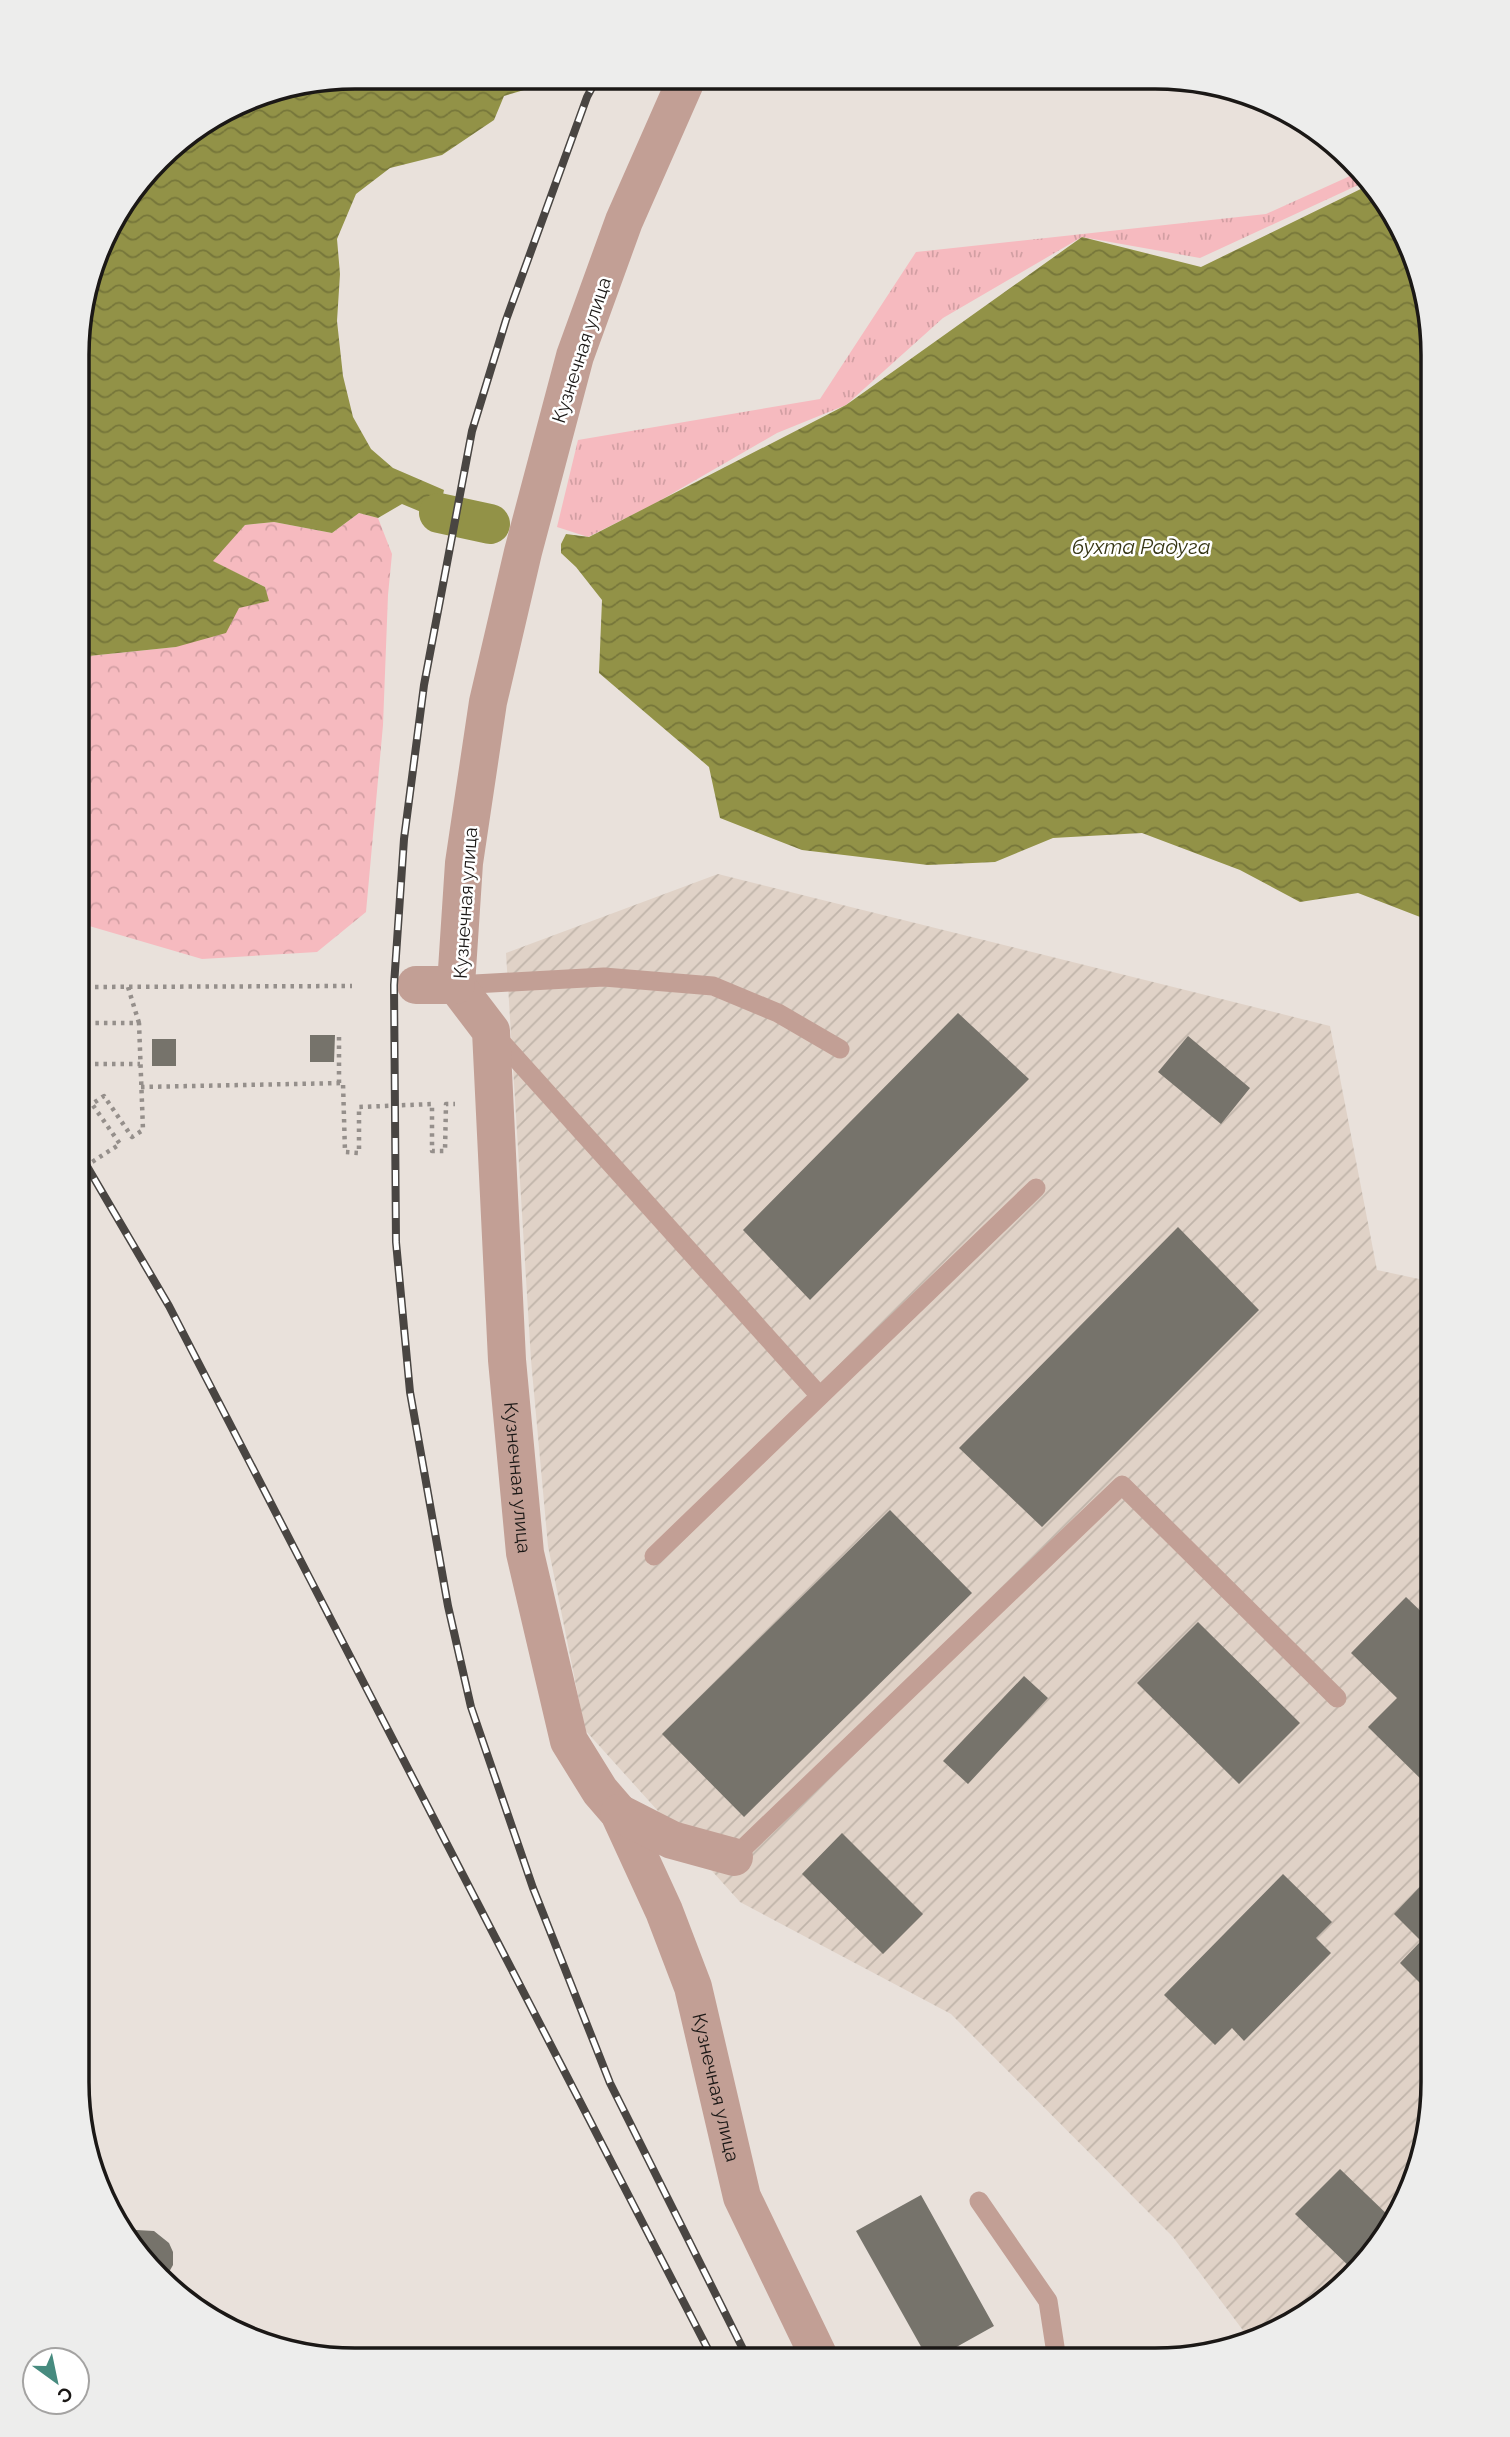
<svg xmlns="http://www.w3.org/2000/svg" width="1510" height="2437" font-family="Raleway,sans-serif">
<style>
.industrial{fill:url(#industrial-furrows)}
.grass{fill:url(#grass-tufts)}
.forest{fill:url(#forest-crowns)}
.water{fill:url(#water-waves)}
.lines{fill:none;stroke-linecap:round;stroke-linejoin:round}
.canal{stroke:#929247;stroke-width:40}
.building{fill:#76736b}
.path{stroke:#958f8b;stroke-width:4.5;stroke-dasharray:3.5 5;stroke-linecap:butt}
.lane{stroke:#c29f95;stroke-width:19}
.street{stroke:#c29f95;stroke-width:38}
.rail-casing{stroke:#494542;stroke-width:8}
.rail{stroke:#fff;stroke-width:5;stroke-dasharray:16;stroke-linecap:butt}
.labels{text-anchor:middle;stroke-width:5;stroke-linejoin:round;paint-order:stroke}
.street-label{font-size:19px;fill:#1b1816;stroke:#fff}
.water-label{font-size:21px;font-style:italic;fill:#363615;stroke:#fff}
.rim{fill:none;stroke:#1b1816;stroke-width:3.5}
</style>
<defs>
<pattern id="industrial-furrows" width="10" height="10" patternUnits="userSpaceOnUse" patternTransform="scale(1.75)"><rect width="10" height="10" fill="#e0d2c7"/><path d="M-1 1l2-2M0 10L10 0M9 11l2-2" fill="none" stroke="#c0b4aa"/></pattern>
<pattern id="grass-tufts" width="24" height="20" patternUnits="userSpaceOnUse" patternTransform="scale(1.75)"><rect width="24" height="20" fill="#f6babf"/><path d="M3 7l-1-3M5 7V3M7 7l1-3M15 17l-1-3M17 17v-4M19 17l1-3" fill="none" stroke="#d29fa3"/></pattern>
<pattern id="forest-crowns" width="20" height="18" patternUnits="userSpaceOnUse" patternTransform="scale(1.75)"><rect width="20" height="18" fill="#f6babf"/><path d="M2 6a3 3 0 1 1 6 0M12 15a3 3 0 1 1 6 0" fill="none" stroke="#d29fa3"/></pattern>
<pattern id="water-waves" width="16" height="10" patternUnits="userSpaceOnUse" patternTransform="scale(1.75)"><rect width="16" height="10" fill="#929247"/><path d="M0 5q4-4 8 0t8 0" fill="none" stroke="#76763a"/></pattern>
</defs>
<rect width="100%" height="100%" fill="#e9e1db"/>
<path class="industrial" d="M718 874 1330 1026 1377 1270 1433 1282 1432 2100 1418 2171 1376 2251 1324 2303 1261 2339 1251 2341 1173 2237 951 2014 740 1902 585 1730 548 1546 531 1360 506 953Z"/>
<path class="grass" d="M1361 171 1369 180 1200 258 1082 237 943 318 846 405 777 433 654 504 588 537 557 527 578 440 820 399 916 252 1266 214Z"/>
<path class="forest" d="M359 513 378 518 392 554 388 595 383 725 366 912 317 952 202 959 79 923V657L176 647 238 608 268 601 265 587 212 561 245 525 274 522 332 533Z"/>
<path class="water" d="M356 77H526L524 90 504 96 494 120 442 155 390 168 356 194 337 239 340 274 337 321 343 376 353 417 371 449 393 468 444 490 439 513 426 514 402 504 378 518 359 513 332 533 274 522 245 525 213 561 265 587 269 601 239 608 226 633 176 647 79 657V320L106 232 172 146 249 98Z
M1373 183 1412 249 1433 356V922L1358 893 1300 902 1240 870 1142 833 1053 838 995 862 928 865 802 850 720 818 709 767 599 673 602 600 576 567 561 553V544L566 534 589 537 846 405 1082 237 1201 267Z"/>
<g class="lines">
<path class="canal" d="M439 513 490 524"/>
</g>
<path class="building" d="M958 1013 1029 1079 810 1300 743 1230Z
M310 1035H335L334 1062H310Z
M1188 1036 1250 1088 1221 1124 1158 1072Z
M152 1039H176V1066H152Z
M1178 1227 1259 1310 1042 1527 959 1448Z
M890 1510 972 1593 744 1817 662 1734Z
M1406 1597 1433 1623 1432 1790 1368 1727 1397 1698 1351 1653Z
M1198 1622 1300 1723 1239 1784 1137 1683Z
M1024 1676 1048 1698 968 1784 943 1761Z
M842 1833 923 1914 883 1954 802 1874Z
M1283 1874 1332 1922 1316 1938 1331 1953 1244 2041 1232 2028 1215 2045 1164 1995Z
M1432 1874V1995L1400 1963 1421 1941 1394 1914Z
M1340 2169 1392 2219 1376 2251 1355 2272 1295 2214Z
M921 2195 994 2326 935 2359H928L856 2231Z
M136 2230 154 2231 169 2243 173 2252V2265L164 2281 134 2251 126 2236Z"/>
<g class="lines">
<path class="path" d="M78 987 352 986
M128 987 139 1023
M78 1064H140
M339 1083V1034
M141 1087 343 1083 345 1152 359 1153V1107L432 1104V1151H445L446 1104H455
M78 1171 120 1144 92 1104 104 1096 132 1137 143 1130 139 1023H95
M78 1224 82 1222 78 1216"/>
<path class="lane" d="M456 985 604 977 713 986 778 1013 840 1049
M495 1035 820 1396
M654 1556 1036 1188
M734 1857 1122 1485 1337 1698
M979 2201 1048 2301 1057 2360"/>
<g class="street">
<path id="s1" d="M687 78 624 221 575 356 523 552 488 702 464 863 456 985 491 1031 507 1360 525 1553 569 1741 600 1791 619 1813 664 1911 693 1987 742 2197 820 2359"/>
<path d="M416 985H456"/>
<path d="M619 1813 672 1840 734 1857"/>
</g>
<g class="rail-casing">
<path id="rail" d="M597 78 587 97 506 320 472 431 424 685 404 839 394 985 396 1242 410 1392 448 1606 471 1707 533 1888 610 2083 748 2359
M78 1151 169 1306 713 2359"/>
</g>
<use href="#rail" class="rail"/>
</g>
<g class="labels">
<g class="street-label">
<text transform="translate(581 350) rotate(-72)" y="7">Кузнечная улица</text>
<text transform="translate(465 903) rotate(-86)" y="7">Кузнечная улица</text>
<text dy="7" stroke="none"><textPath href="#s1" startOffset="1447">Кузнечная улица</textPath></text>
<text dy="7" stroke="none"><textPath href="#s1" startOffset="2096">Кузнечная улица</textPath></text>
</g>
<g class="water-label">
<text x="1141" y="554">бухта Радуга</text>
</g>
</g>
<path d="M0 0H1510V2437H0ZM355 89H1155A266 266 0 0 1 1421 355V2082A266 266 0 0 1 1155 2348H355A266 266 0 0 1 89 2082V355A266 266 0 0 1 355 89Z" fill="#ededec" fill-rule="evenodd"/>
<path class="rim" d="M355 89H1155A266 266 0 0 1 1421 355V2082A266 266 0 0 1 1155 2348H355A266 266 0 0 1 89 2082V355A266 266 0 0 1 355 89Z"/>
<g transform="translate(56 2381) rotate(147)"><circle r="33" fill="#ffffff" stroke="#a4a3a2" stroke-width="2"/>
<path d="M0-5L12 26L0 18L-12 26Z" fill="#478b7f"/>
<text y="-10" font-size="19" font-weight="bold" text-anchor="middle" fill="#1b1816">С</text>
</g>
</svg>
